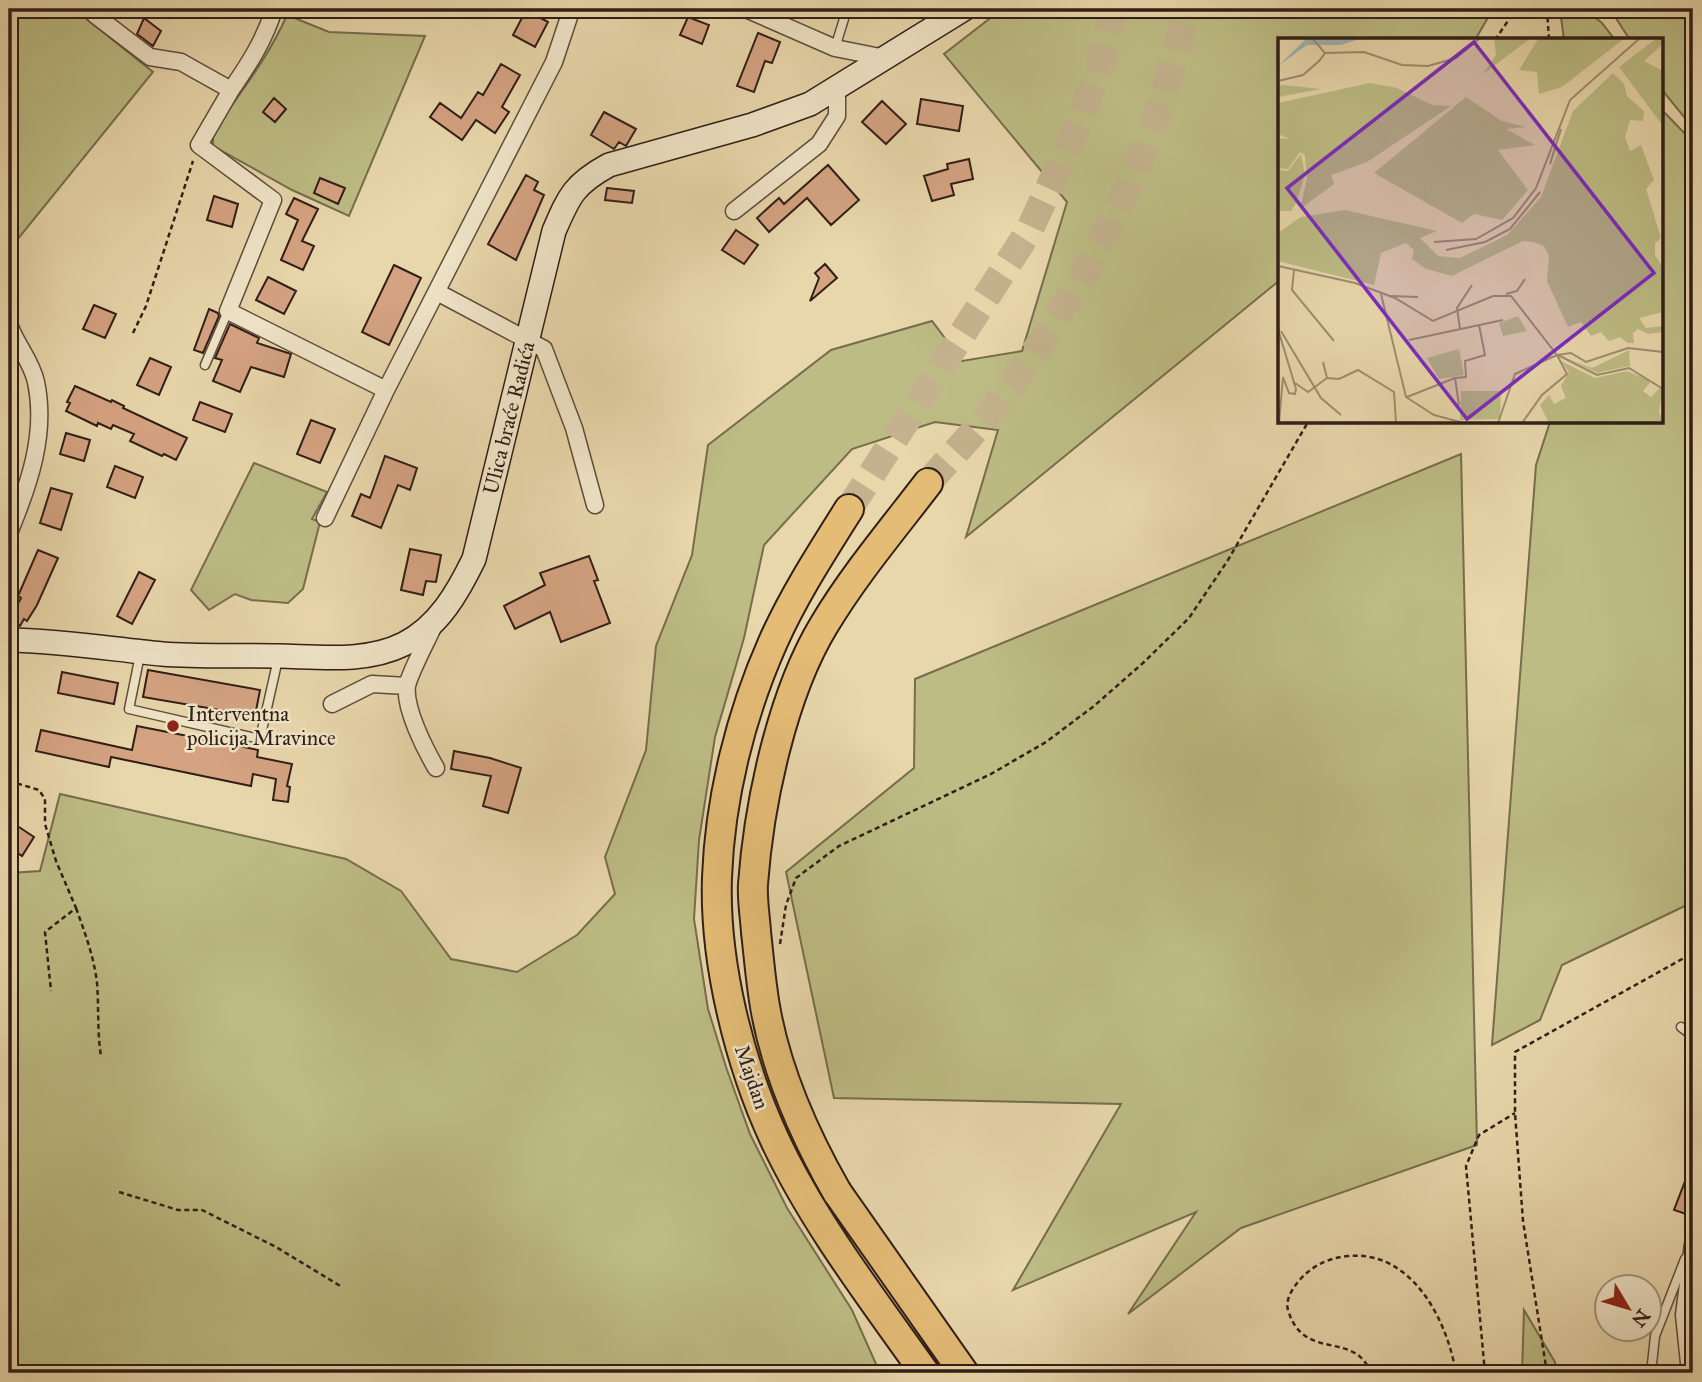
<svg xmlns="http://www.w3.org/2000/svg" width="1702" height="1382" font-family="'IM FELL Great Primer',serif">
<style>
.green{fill:#bdbc84;stroke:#766d4e;stroke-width:2}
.building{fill:#d5a382;stroke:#301e17;stroke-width:2}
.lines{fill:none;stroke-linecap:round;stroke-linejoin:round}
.highway-tunnel{stroke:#c3b28d;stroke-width:28;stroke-dasharray:28 14;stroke-linecap:butt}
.lane-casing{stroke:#5e4c3c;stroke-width:11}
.street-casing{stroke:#5e4c3c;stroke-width:19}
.secondary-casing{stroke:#301e17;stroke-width:26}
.highway-casing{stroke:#301e17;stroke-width:32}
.path{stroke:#301e17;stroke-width:2.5;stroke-dasharray:5 3.5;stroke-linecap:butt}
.lane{stroke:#f0e5c8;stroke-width:8}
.street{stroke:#f0e5c8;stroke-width:16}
.secondary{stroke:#f0e5c8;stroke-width:23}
.highway{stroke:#e4bc76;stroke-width:28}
.highway-bridge-casing{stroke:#301e17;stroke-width:32;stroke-linecap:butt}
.highway-bridge{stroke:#e4bc76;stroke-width:28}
.poi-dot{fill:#8f2418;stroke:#f0e5c8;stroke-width:2.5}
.labels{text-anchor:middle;stroke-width:5;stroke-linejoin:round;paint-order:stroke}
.street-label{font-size:21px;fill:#301e17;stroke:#f0e5c8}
.poi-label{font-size:21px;fill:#301e17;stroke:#f0e5c8;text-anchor:start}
.inset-road{fill:none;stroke:#9e8d70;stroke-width:2}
.view{fill:#7b2cbf;fill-opacity:0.15;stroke:#7b2cbf;stroke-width:3.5}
.inset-edge{fill:none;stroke:#301e17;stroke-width:3.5}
</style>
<rect width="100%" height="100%" fill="#e8d7ab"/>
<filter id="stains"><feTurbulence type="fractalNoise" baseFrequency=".00286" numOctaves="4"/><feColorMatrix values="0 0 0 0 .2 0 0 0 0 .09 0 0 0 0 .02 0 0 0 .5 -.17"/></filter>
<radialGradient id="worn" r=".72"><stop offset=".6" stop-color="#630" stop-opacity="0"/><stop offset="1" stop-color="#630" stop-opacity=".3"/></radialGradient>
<path class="green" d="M9 9H74L153 72 9 250Z
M1002 9H1493L1475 40H1280V280L966 537 998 430 935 422 852 449 764 545 744 638 715 737 699 840 694 919 708 1009 726 1067 750 1134 787 1208 852 1310 880 1373H9V873L40 871 60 794 346 859 401 891 451 959 517 972 577 935 615 894 605 857 646 750 656 646 692 555 708 445 831 350 932 321 962 361 1022 351 1067 202 944 54Z
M1560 9H1584L1602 23 1615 40H1564Z
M1610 9H1693V128L1662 90V40H1630Z
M287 15 329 32 425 36 349 216 292 190 213 146V134L218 125C243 89 269 56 287 15Z
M1662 110 1693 142V902L1562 965 1540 1020 1492 1045 1536 465 1550 422H1662Z
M1461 454 1477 1145 1241 1228 1128 1314 1196 1212 1013 1290 1121 1104 834 1098 786 872 914 768 915 679Z
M254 463 327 492 312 519 320 522 303 589 288 603 251 600 235 594 209 610 191 590Z
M1524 1310 1555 1362 1556 1373H1522Z"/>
<path class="building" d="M526 10 548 22 535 47 513 35Z
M688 17 709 25 702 44 680 35Z
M144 18 161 31 153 46 137 34Z
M758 33 780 42 772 63 765 61 754 92 737 86Z
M501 64 520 75 502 107 509 112 495 133 476 120 462 140 430 117 440 103 461 118 478 92 483 95Z
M274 98 286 109 275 122 263 112Z
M921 99 963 106 959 131 917 124Z
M882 101 906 124 886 144 862 122Z
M604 112 636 129 626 146 619 142 614 149 591 135Z
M969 159 973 179 951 184 954 195 932 201 924 176 948 169 947 164Z
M828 165 859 200 831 225 807 198 769 232 757 218 779 198 784 204Z
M526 175 538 182 534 190 544 195 516 260 488 244Z
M320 178 345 188 338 204 314 193Z
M607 188 634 191 632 203 605 200Z
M214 196 238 204 232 227 207 220Z
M294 198 318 209 302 241 314 246 303 270 281 260 298 220 286 214Z
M736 230 758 245 744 264 722 250Z
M825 264 837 278 810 301 819 278 815 273Z
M394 265 421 278 389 345 362 332Z
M268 277 296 291 284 314 256 300Z
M94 305 116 314 105 338 83 329Z
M209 309 218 313 219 316 203 353 194 350Z
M230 324 259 338 257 343 291 354 284 377 251 367 240 392 213 381 222 360 215 358Z
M150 358 171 367 159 395 137 385Z
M75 386 111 402 112 400 124 406 123 408 187 438 176 460 164 454 162 456 130 441 134 434 113 425 111 429 98 423 97 426 66 411 70 403 67 402Z
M200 402 232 414 225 432 193 420Z
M311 420 335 429 320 463 297 454Z
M66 433 90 440 84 461 60 454Z
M385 456 417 468 410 490 398 485 381 528 352 516 361 494 370 498Z
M115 466 143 477 135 498 107 487Z
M51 488 72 494 61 530 40 523Z
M410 549 441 555 436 582 426 581 423 595 401 590Z
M38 550 58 558 37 605 27 621 24 619 20 626 9 620 21 598 18 596Z
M589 556 598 580 594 581 610 623 561 642 550 612 515 629 504 606 545 585 540 573Z
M139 572 155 580 132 624 117 616Z
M148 670 260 690 255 716 143 697Z
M62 672 118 683 114 704 58 693Z
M137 726 258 750 257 757 292 764 287 786 290 787 288 802 273 800 276 779 253 774 251 786 111 757 109 767 36 751 41 730 132 750Z
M454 751 490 758 521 768 508 813 483 806 491 776 451 769Z
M16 825 34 837 22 856 9 847V837Z
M1692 1163 1693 1203 1689 1215 1674 1210Z"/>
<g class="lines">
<path class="highway-tunnel" d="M928 483C949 459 971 436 991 411 1062 322 1125 208 1162 101 1172 71 1179 39 1187 9
M849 509 1029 231 1074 134 1102 60 1113 9"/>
<g class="lane-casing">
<path id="lane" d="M835 48 847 9
M205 365 228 311
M140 655 129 709 260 739 278 659
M1681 1027 1693 1036
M1651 1373 1655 1336 1685 1259"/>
</g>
<g class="street-casing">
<path id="street" d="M746 9 835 48 885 58
M95 15 150 57 181 62 231 90 199 145 273 200 228 311 386 390
M231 90C249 64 265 39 274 9
M734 211 819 144 837 116V87
M437 292 544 349 574 428 595 505
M9 324C16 345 31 360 36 382 47 434 29 485 9 533
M325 518 386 390 554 62 569 17
M434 625C428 639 410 672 407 686 404 708 425 749 436 768
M332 704 372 684 407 686
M1690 1373 1684 1315 1693 1244"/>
</g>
<g class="secondary-casing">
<path id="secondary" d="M9 640C60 641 111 649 162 654 201 657 240 655 279 656 320 657 366 663 404 644 439 626 458 592 474 559L554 231C569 196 574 184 609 165L752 125 810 104 964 9"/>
</g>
<g class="highway-casing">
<path id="highway" d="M849 509C822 552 794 595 773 642 741 714 720 797 717 877 714 961 739 1062 774 1138 813 1222 872 1298 925 1373
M756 932C755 916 752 900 753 884 759 803 782 694 824 625 854 575 892 530 928 483
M837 1192 964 1373"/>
</g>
<path class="path" d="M1547 9 1549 40
M1495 40 1516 9
M133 333 146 306 193 161
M9 781 39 790 45 799V824L56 861 76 908 45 932 51 991
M76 908C85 933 94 957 97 983 99 1008 97 1031 101 1056
M780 944 786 905 796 878 839 846 991 774 1046 742 1094 706 1143 663 1189 618 1228 560 1308 422
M119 1192 178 1210H202L276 1247 342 1287
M1371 1373C1354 1329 1304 1363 1288 1310 1285 1301 1292 1289 1298 1282 1311 1266 1328 1258 1348 1256 1412 1250 1447 1320 1456 1373
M1485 1373 1466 1166 1479 1135 1515 1113
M1547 1373 1523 1221 1515 1113V1052L1693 953"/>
<use href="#lane" class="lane"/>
<use href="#street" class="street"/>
<use href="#secondary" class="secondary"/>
<use href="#highway" class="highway"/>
<g class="highway-bridge-casing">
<path id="highway-bridge" d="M756 932C759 958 761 986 766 1012 778 1076 805 1136 837 1192"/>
</g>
<use href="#highway-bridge" class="highway-bridge"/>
</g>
<circle class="poi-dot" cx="173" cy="726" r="7"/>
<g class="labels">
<g class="street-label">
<text transform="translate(509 418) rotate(-76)" y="7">Ulica braće Radića</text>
<text transform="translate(752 1077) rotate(71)" y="7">Majdan</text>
</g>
<g class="poi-label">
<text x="187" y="721">Interventna<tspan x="187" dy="24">policija Mravince</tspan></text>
</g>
</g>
<g transform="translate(1278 38)">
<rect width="385" height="385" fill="#e8d7ab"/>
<path d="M216 0H253L205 36 218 17ZM261 0H347L284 49 261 56 259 34 241 32ZM379 0H385V6L366 23 385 33V88L341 29ZM335 35 346 46 349 58 366 73 365 83 352 82 347 99 352 113 363 107 376 142 368 151 383 200 377 205V217L385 230V274L361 280 368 290 385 288V294L370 296 360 291 355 295 356 305H350L342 299 331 303 323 294 313 298 303 284 290 289 269 243 271 218 266 208 255 204 245 203 174 238 148 231 134 221 136 212 128 205 103 215 96 247 0 223V195L23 179 67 172 159 193 142 200 160 218 182 220 229 197 263 159 295 73ZM92 45 119 50 154 67 173 68 89 124 53 137 56 146 22 171 29 141 27 117 22 114 10 131 0 130V100L12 101 0 96V65ZM5 47 43 51 0 59V49ZM188 59 224 83 248 89 228 91 257 107 220 112 250 152 224 182 196 176 184 185 96 135ZM23 116 27 137 18 165 13 173H0V132L10 133ZM240 278 249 293 225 298 221 285ZM181 311 186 337 161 341 149 320ZM351 312 352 328 327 333 320 335 293 322 314 330ZM283 323 317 340 349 333 373 343 365 353 373 359 382 350 385 354 381 373 385 385H271L262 367 271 357 276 366 288 360 283 348 291 334ZM183 353H223L222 381 182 382Z" fill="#bdbc84"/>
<path d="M29 0 67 1 84 0 63 7H29L0 28Z" fill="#9db6b6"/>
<path class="inset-road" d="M47 15 86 14 124 27 150 28 178 20 202 0M0 43 25 37 41 23 47 15 34 0M272 126 283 91M156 204 198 201 235 180 258 150 292 62 362 0M168 212 207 204 232 191 262 154M0 228 77 245 117 260 155 283 215 258H233L279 317 293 315 308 324 350 310 385 314M16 232 14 252 56 303M103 256 128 359 156 377 186 385M228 256 239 253 247 241M113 258 140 259M0 291 18 351 17 356 11 355 5 339 1 385M182 291 179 270 194 247M3 293 43 360 63 377M131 302 225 282M280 317 319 337 351 330 385 351M45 324 49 340 61 341 80 332 116 354 118 385M17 345 30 354 49 340M129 359 177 340M181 367 177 340 188 339 187 323 207 317 201 287M220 385 237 336 279 317M244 385 264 357 289 336 279 317"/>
<path class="view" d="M196 4 376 235 189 381 9 150Z"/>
<rect width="385" height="385" class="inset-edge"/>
</g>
<rect width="1702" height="1382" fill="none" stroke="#e8d7ab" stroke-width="35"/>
<rect x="10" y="10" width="1681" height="1361" fill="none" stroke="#301e17" stroke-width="3.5"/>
<rect x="18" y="18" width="1667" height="1347" fill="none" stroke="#301e17" stroke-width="2"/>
<g transform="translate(1628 1308) rotate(128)"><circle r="33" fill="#f0e5c8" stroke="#a39581" stroke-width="2"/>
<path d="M0-5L12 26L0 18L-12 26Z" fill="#8f2418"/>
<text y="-10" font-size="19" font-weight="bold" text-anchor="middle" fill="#301e17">N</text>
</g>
<rect width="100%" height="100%" filter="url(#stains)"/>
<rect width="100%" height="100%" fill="url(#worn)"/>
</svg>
